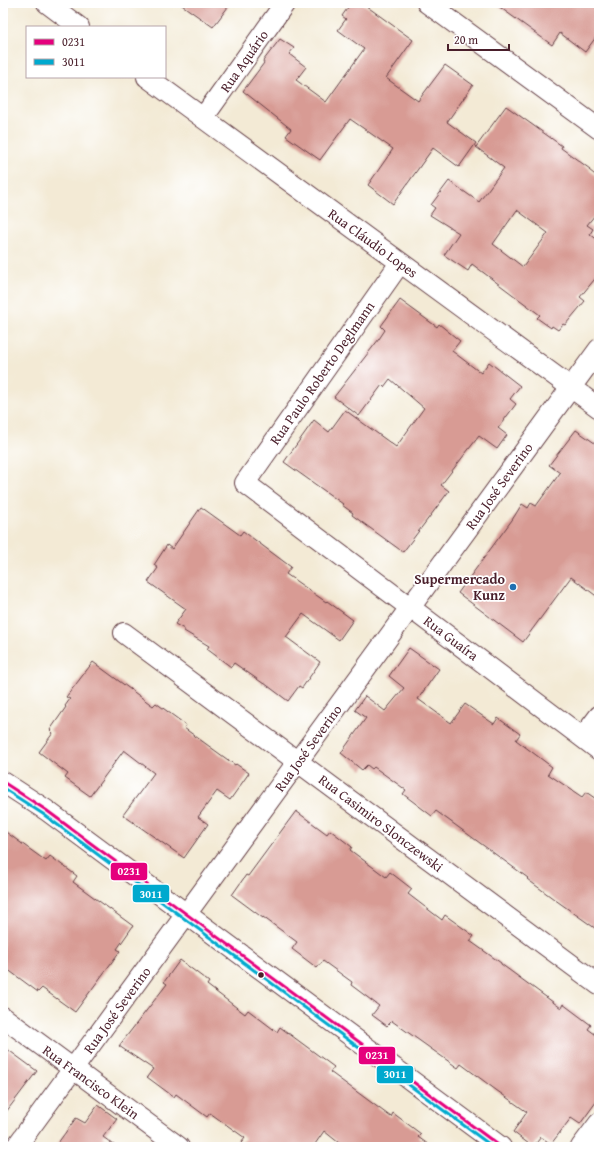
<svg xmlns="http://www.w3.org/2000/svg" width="602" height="1150" font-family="'Gentium Book Plus',serif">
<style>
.building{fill:#d89b94;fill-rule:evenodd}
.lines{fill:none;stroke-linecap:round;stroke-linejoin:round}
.minor-casing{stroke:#633d44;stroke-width:22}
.minor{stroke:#fff;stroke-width:20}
.bus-1-casing{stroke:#fff;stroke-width:6}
.bus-2-casing{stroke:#fff;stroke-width:6}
.bus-1{stroke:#e5007d;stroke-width:3}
.bus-2{stroke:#00a9ce;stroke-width:3}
.poi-dot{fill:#1f6fb2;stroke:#fff;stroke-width:1.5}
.bus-dot{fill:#4a1f2b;stroke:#fff;stroke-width:1.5}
.labels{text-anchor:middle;stroke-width:3.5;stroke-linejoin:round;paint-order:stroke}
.street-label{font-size:14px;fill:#4a1f2b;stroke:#fff}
.poi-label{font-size:14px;font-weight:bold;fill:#4a1f2b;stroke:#fff;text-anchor:end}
.line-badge{stroke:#fff;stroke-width:1.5}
.badge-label{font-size:11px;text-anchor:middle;font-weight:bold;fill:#fff}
</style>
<rect width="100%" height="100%" fill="#fff"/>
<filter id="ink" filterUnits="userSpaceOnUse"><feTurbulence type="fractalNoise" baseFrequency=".025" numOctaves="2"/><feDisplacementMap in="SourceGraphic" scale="8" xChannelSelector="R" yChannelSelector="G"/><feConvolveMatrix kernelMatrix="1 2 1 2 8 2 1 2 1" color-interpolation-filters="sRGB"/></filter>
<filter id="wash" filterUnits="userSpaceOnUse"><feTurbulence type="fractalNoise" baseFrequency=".012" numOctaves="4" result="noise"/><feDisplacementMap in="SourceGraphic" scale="16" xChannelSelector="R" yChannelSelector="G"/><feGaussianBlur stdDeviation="0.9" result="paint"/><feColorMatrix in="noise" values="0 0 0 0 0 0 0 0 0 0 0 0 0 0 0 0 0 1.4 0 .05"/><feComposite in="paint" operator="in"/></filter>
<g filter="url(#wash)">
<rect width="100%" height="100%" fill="#f3ead5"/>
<g id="blocks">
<path class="building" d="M179 3H231L213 27Z
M351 3H362L413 40 386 78 418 101 445 65 473 85 447 122 476 143 459 167 433 148 393 204 368 185 393 149 350 119 320 160 286 136 291 129 243 91 264 63 263 61 280 39 294 48 289 54 306 67 296 80 326 102 364 49 338 30 346 19 342 16Z
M494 3H599V33L585 52 560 33 552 45Z
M506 106 562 146 561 148 590 169 589 170 599 178V210L587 225 593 229 590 234 599 241V274L580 297 585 301 565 325 563 324 558 330 552 326 551 328 537 318 540 315 472 264 468 271 444 255 459 233 430 215 435 208 431 205 449 181 479 202 504 168 476 147ZM517 210 548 233 523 267 493 244Z
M400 300 437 327 439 324 460 341 452 351 481 373 489 362 520 386 510 399 516 404 498 428 507 435 497 449 479 436 441 485 449 491 403 552 352 515 353 513 342 505 343 504 284 462 314 420 329 432 345 410 396 447 424 408 390 379 384 387 382 385 359 416 334 397 379 339 385 330 381 326Z
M576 430 599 446V598L571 577 523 642 458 593 512 520 522 504 528 508 531 503 536 506 560 473 549 465Z
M201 507 240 535 243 531 291 567 286 574 326 602 327 601 353 620 339 640 303 614 286 637 320 662 302 688 299 686 288 701 264 683V684L234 663 231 667 207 649 209 646 184 631V629L175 624 186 609 148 582 158 568 154 565 167 545 172 549Z
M409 648 439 669 418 699 451 723 465 704 494 724 498 718 520 734 516 740 552 767 548 774 582 797 586 792 599 801V931L554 899 527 879 528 878 436 811 432 816 403 794 406 790 374 767 372 769 367 765 362 770 341 753 366 718 355 710 365 696 385 711 404 688 389 676Z
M93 662 153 706 156 703 186 725 184 728 235 765 236 764 249 773 230 800 217 791 198 817 208 824 184 858 123 815 154 773 124 750 90 796 65 778 68 774 39 752 53 733 50 730 66 707 65 706 70 699 66 697Z
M296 811 327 834 330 830 352 847 350 850 386 877 390 872 412 889 408 894 442 920 445 915 474 936 470 941 501 963V964L561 1008 563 1004 591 1025 588 1029 599 1037V1098L580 1124 571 1118 551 1144 541 1137 533 1147 513 1132 527 1112 496 1090 461 1064 458 1068 392 1021 387 1026 372 1015 379 1006 351 985 352 982 323 961 317 968 292 949 297 942 263 917V918L232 895 246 875 248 876Z
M3 830 46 861 50 856 77 876 73 882 133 926 117 949 120 951 75 1012 42 988 38 992 3 966Z
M180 960 209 982 207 985 245 1014 248 1010 277 1032 280 1027 334 1067 330 1072 391 1117 393 1113 421 1134 418 1137 432 1147H344L324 1131 313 1147H238L245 1138 210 1113 207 1117 176 1094 174 1097 147 1077 153 1069 119 1046 167 984 164 982Z
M3 1046 37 1071 3 1116Z
M98 1105 117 1119 103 1137 117 1147H55L76 1118 85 1123Z"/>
</g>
</g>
<g filter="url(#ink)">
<use href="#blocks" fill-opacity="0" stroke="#633d44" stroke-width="1"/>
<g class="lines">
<g class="minor-casing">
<path id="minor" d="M47 3 79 27
M427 3 599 129
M147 77 599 408
M203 118 285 3
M400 263 245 483 599 750
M124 633 599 985
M583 737 599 716
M3 782 46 810 501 1147
M3 1017 179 1147
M16 1147 599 349
M581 1147 599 1123"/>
</g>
<use href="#minor" class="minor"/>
<g class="bus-1-casing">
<path id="bus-1" d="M3 782 46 810 501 1147"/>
</g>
<g class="bus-2-casing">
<path id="bus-2" d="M3 788 43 814 493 1147"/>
</g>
<use href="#bus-1" class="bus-1"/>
<use href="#bus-2" class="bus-2"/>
</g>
</g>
<circle class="poi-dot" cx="513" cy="587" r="4"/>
<circle class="bus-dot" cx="261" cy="975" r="3.5"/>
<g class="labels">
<g class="street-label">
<text transform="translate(244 61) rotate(-55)" y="5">Rua Aquário</text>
<text transform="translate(373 243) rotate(36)" y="5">Rua Cláudio Lopes</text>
<text transform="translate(322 373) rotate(-55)" y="5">Rua Paulo Roberto Deglmann</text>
<text transform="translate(499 486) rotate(-54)" y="5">Rua José Severino</text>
<text transform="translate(451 638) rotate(37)" y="5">Rua Guaíra</text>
<text transform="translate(308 748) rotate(-54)" y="5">Rua José Severino</text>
<text transform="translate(381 823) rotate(37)" y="5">Rua Casimiro Slonczewski</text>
<text transform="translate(117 1010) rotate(-54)" y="5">Rua José Severino</text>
<text transform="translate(91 1082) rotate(36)" y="5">Rua Francisco Klein</text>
</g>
<g class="poi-label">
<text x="505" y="584">Supermercado<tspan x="505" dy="16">Kunz</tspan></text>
</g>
</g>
<g class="line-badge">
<rect x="110" y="862" width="38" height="19" rx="4" fill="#e5007d"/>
<rect x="132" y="884" width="38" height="19" rx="4" fill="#00a9ce"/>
<rect x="358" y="1046" width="38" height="19" rx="4" fill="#e5007d"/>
<rect x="376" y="1065" width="38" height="19" rx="4" fill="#00a9ce"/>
</g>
<g class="badge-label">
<text x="129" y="875">0231</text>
<text x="151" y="898">3011</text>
<text x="377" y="1059">0231</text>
<text x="395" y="1078">3011</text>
</g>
<rect width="602" height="1150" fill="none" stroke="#fff" stroke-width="16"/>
<rect x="26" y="26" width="140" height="52" fill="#ffffff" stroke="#b7a5aa"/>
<rect x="34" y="39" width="20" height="6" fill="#e5007d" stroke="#b7a5aa"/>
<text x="62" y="46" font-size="12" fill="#4a1f2b">0231</text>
<rect x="34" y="59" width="20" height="6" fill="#00a9ce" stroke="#b7a5aa"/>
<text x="62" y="66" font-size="12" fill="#4a1f2b">3011</text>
<path d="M448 44v6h61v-6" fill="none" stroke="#4a1f2b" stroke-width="2"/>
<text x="454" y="44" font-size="12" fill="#4a1f2b" stroke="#ffffff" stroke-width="3" paint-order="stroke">20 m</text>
</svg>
